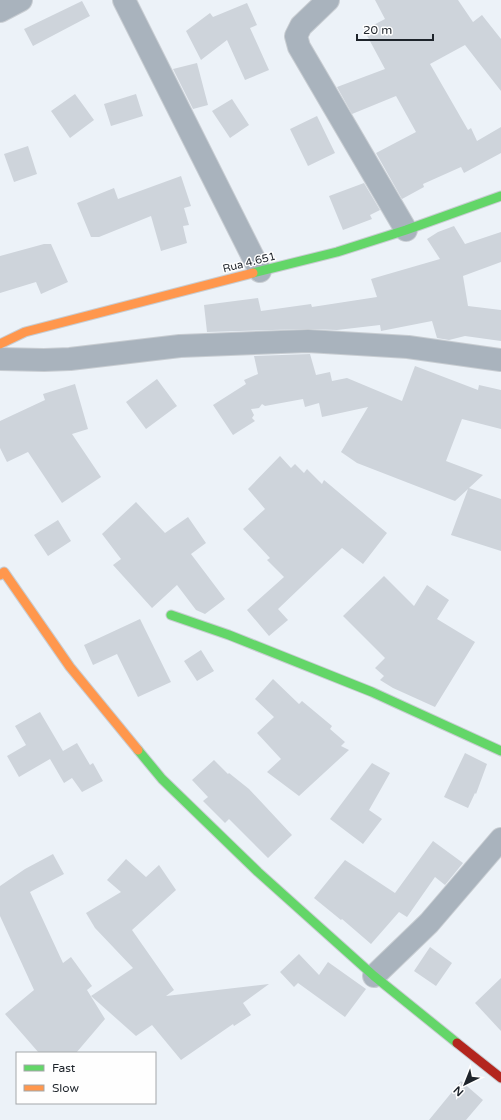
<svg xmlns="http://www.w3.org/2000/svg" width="501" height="1120" font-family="'Varela Round',sans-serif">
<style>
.building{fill:#ced4db}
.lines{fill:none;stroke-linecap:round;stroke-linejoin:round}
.street-casing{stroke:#c8cdd2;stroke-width:24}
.fast-casing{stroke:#c8cdd2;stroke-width:11}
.slow-casing{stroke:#c8cdd2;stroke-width:11}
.jam-casing{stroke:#c8cdd2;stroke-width:11}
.street{stroke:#a9b3bd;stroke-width:22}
.fast{stroke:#63d668;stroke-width:9}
.slow{stroke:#ff974d;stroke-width:9}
.jam{stroke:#b3261e;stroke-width:9}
.labels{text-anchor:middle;stroke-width:3;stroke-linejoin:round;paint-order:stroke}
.street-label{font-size:11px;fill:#1e242b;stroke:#fefefe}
</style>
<rect width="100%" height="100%" fill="#ecf2f8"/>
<path class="building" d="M375 0H458L473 22 482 15 501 39V91L465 45 430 64 468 130 471 128 477 141 501 127V153L464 173 461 167 423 184 424 187 402 199 376 153 416 132 396 96 352 114 337 87 385 69 364 30 385 19Z
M82 1 90 16 33 46 24 29Z
M247 3 257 25 250 28 269 70 245 80 227 40 201 60 186 31 210 13 213 17Z
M197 63 208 105 193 109 173 69Z
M75 94 94 120 70 138 51 111Z
M136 94 143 116 111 126 104 104Z
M232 99 249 125 230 138 212 111Z
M317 116 335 153 308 166 290 129Z
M28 146 37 174 14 182 4 154Z
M181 176 191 206 184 208 189 225 183 226 187 243 161 251 151 216 99 237H91L77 203 114 188 118 199Z
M364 183 380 210 370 215 372 219 343 230 329 196Z
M454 226 465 244 501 232V262L463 276 468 306 501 310V341L465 336 449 340 437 338 432 321 381 331 380 325 337 330 308 329 207 332 204 305 258 298 261 311 311 304 312 307 377 297 371 279 440 259 427 239 438 232Z
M44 244H51L68 282 41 294 36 282 0 293V256Z
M310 354 316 375 330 372 332 381 347 378 402 401 415 366 478 390 479 385 501 390V429L462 419 446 461 483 475 469 488 501 499V551L451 535 468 489 455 501 357 463 341 452 368 407 322 417 319 403 305 407 303 399 265 406 262 404 259 408 251 409 254 415 252 418 255 421 233 435 213 405 246 384 244 380 258 374 254 356Z
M157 379 177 406 146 429 126 402Z
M75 384 88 429 72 434 101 477 62 503 28 452 7 462 0 448V421L45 400 43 394Z
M280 456 291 468 295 464 304 473 307 469 322 484 324 480 387 533 363 564 342 548 278 609 288 620 269 636 247 610 284 577 267 560 270 558 243 529 265 509 248 489Z
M136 502 165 533 188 517 206 543 191 554 225 599 205 614 196 610 177 585 152 608 113 565 121 559 102 534Z
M58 520 71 541 48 556 34 535Z
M384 576 414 606 427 585 449 600 437 619 475 642 435 707 393 688 380 680 384 676 375 668 385 658 343 616Z
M140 619 171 682 138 697 117 654 93 665 84 645Z
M201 650 214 671 197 681 184 661Z
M273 679 299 704 302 701 332 726 330 729 345 742 341 746 349 750 299 796 267 772 281 759 257 733 274 717 255 699Z
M40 712 63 751 77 743 90 765 93 763 103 781 82 792 72 778 64 783 50 759 19 777 7 756 26 745 15 726Z
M465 753 487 764 476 794 475 793 468 808 444 797Z
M214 760 228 774 229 773 249 789 292 835 268 858 229 819 225 823 203 801 208 797 192 780Z
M372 763 390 773 369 810 382 819 363 844 330 819Z
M433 841 463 863 445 885 435 877 407 917 399 912 371 944 342 919 341 920 314 898 345 860 395 893Z
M53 854 64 874 30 892 63 963 71 957 92 986 87 990 105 1019 76 1053H39L5 1014 34 990 0 916V886L25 869Z
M126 859 146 877 159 865 176 890 132 930 174 990 166 996 269 984 243 1003 251 1015 234 1026 233 1024 181 1060 152 1025 136 1036 91 996 133 968 95 928 86 913 121 892 107 880Z
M430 947 452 963 436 986 414 971Z
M299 954 319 975 328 962 366 989 345 1017 298 983 294 987 280 972Z
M501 978V1031L475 1003Z
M461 1081 483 1100 466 1120H429Z"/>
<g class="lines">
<g class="street-casing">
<path id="street" d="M124 0 260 271
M328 0 301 26 296 36 299 47 406 230
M0 11 21 0
M0 359 44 360 70 359 180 346 308 341 408 347 501 360
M374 976 429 923 501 839"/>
</g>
<g class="fast-casing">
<path id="fast" d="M253 273 337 252 406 230 501 196
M171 615 229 635 372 692 501 751
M138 750 162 779 258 872 374 976 457 1043"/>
</g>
<g class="slow-casing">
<path id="slow" d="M0 344 25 332 253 273
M0 575 4 572 70 667 138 750"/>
</g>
<g class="jam-casing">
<path id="jam" d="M457 1043 501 1078"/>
</g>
<use href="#street" class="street"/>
<use href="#fast" class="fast"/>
<use href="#slow" class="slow"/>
<use href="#jam" class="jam"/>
</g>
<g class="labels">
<g class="street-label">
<text transform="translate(249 262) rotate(-14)" y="4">Rua 4.651</text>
</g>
</g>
<rect x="16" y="1052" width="140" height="52" fill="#fefefe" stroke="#a4a7aa"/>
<rect x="24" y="1065" width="20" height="6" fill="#63d668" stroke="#a4a7aa"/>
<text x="52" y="1072" font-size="12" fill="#1e242b">Fast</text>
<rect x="24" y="1085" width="20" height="6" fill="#ff974d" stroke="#a4a7aa"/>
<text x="52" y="1092" font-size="12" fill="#1e242b">Slow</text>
<g transform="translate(465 1084) rotate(223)" stroke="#fefefe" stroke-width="3" paint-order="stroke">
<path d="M0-3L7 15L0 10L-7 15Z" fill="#1e242b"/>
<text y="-6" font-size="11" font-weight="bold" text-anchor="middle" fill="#1e242b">N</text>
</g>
<path d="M357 34v6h76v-6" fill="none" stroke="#1e242b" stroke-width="2"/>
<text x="363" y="34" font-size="12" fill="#1e242b" stroke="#fefefe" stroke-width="3" paint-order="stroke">20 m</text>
</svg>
